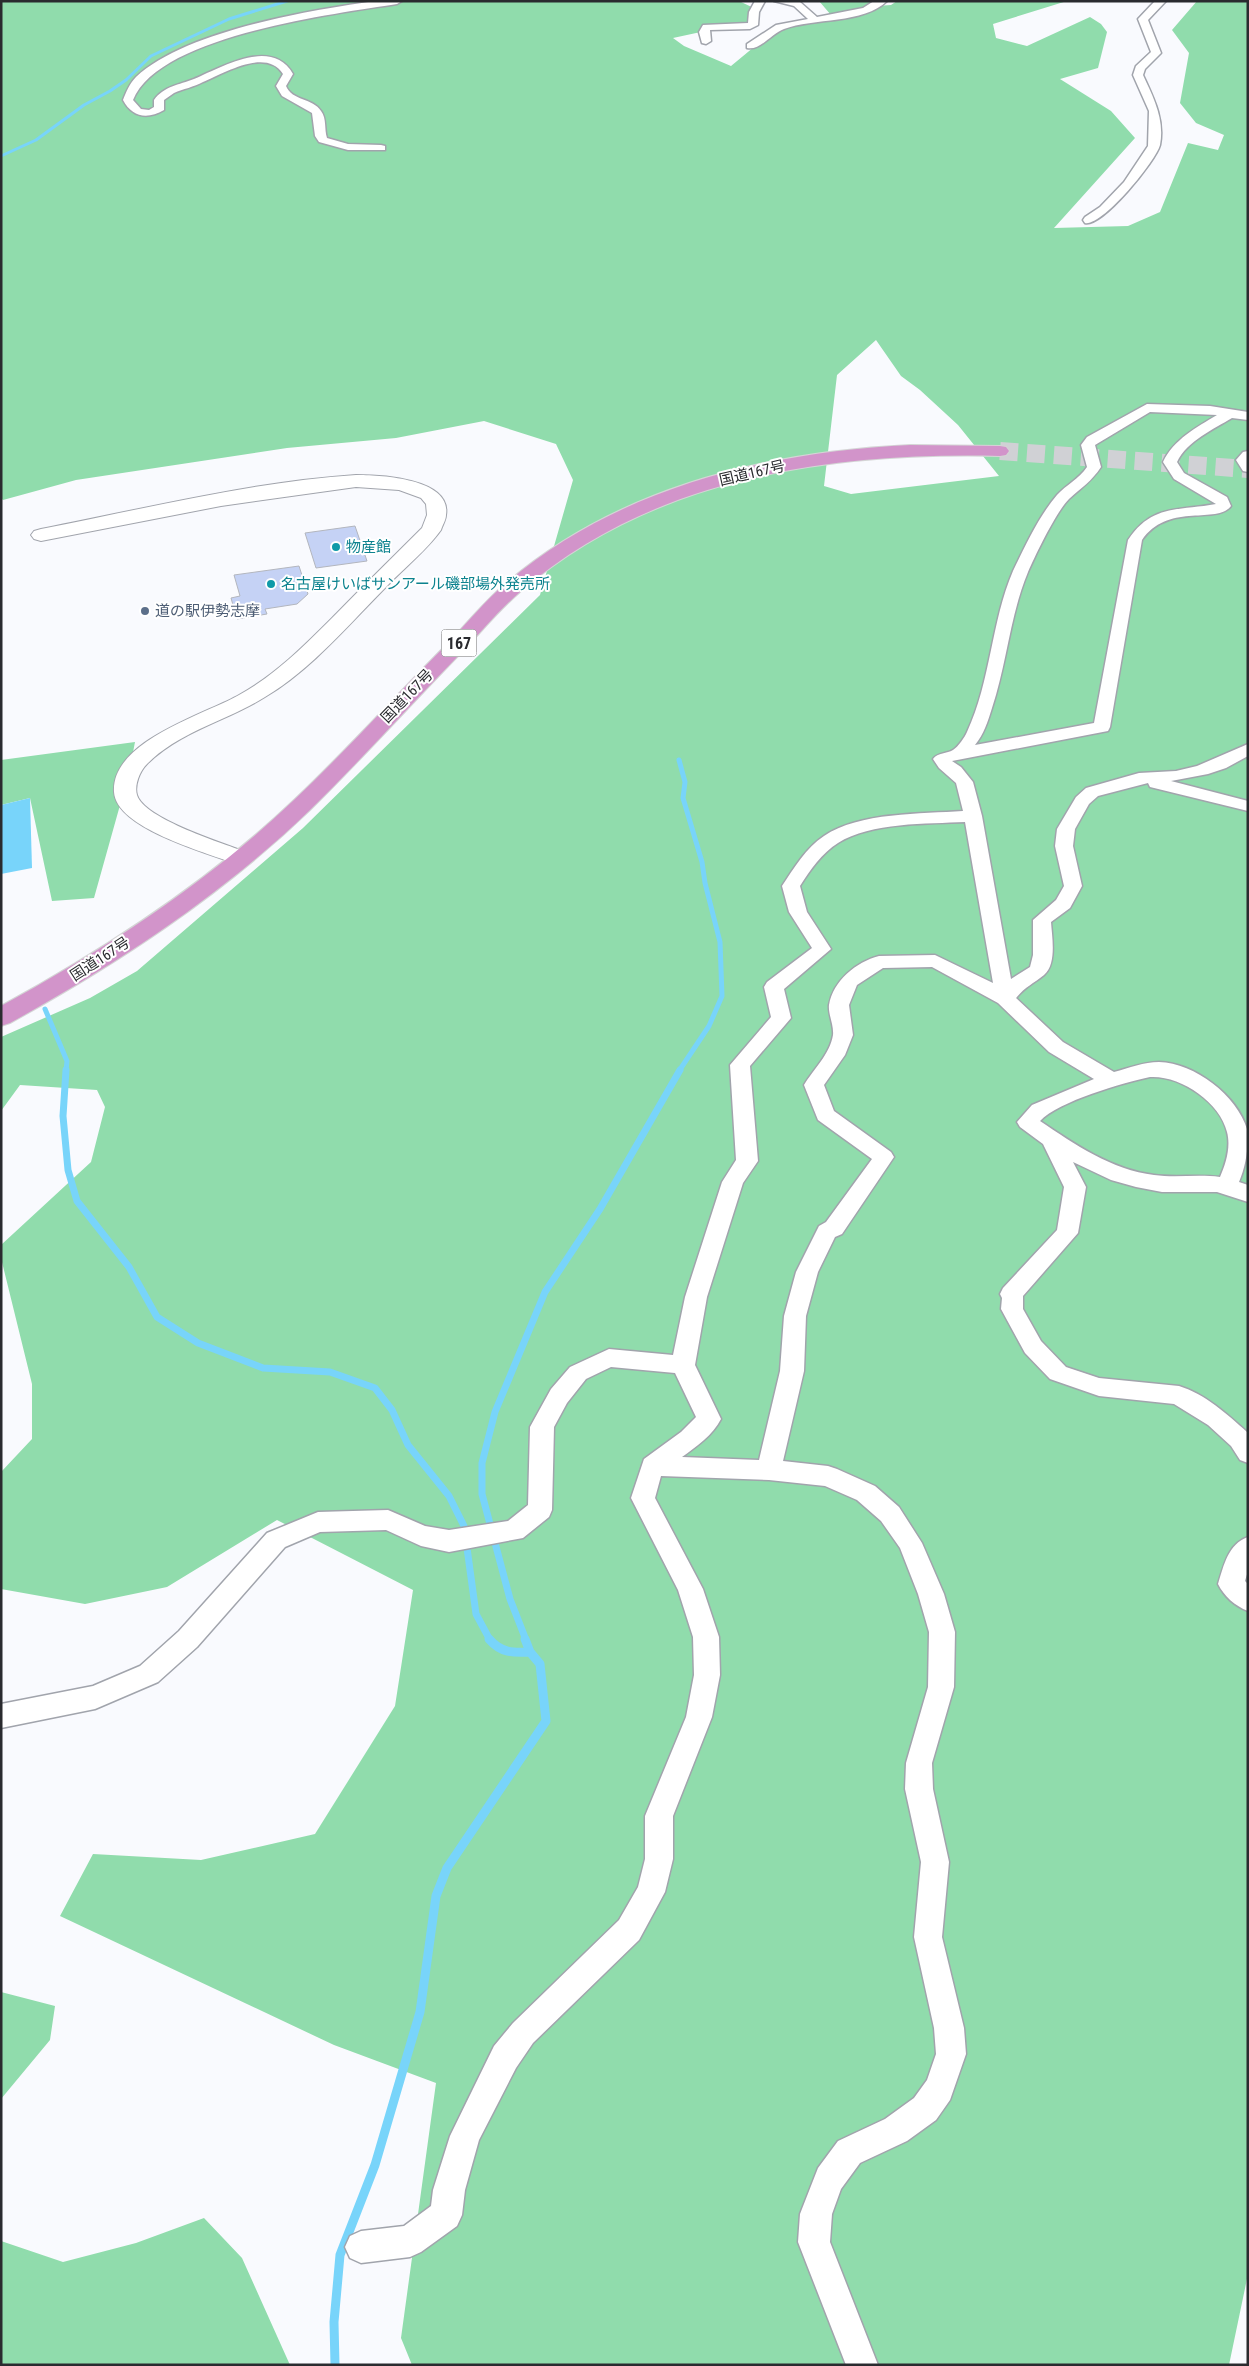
<svg xmlns="http://www.w3.org/2000/svg" width="1249" height="2366" font-family="'Roboto Condensed','Noto Sans JP',sans-serif">
<style>
.green{fill:#90dcac;fill-rule:evenodd}
.water{fill:#78d4fa}
.lines{fill:none;stroke-linecap:round;stroke-linejoin:round}
.stream-far3{stroke:#78d4fa;stroke-width:3}
.stream-far2{stroke:#78d4fa;stroke-width:5}
.stream-far1{stroke:#78d4fa;stroke-width:7}
.stream{stroke:#78d4fa;stroke-width:9}
.building{fill:#c5d2f5;stroke:#b3b6be}
.trunk-tunnel{stroke:#d0d1d5;stroke-width:18;stroke-dasharray:18 9;stroke-linecap:butt}
.minor-casing{stroke:#a1a4ac;stroke-width:3}
.tertiary-casing{stroke:#a1a4ac;stroke-width:2}
.trunk-casing{stroke:#d4d5d5;stroke-width:2}
.minor{fill:#fff;fill-rule:evenodd}
.tertiary{fill:#fff;fill-rule:evenodd}
.trunk{fill:#d294ca;fill-rule:evenodd}
.culture-dot{fill:#0f9aa8;stroke:#fff;stroke-width:2}
.service-dot{fill:#5c6f8a;stroke:#fff;stroke-width:2}
.labels{text-anchor:middle;stroke-width:4;stroke-linejoin:round;paint-order:stroke}
.far-street-label{font-size:15px;fill:#2a2b2f;stroke:#fff}
.far-culture-label{font-size:15px;fill:#0d838f;stroke:#fff;text-anchor:start}
.far-service-label{font-size:15px;fill:#4e5e75;stroke:#fff;text-anchor:start}
.shield{fill:#fff;stroke:#6a6b6d;stroke-width:1}
.shield-label{font-size:16px;font-weight:bold;fill:#2a2b2f}
</style>
<rect width="100%" height="100%" fill="#f9fafe"/>
<path class="green" d="M1 1H739L760 11 747 22 673 38 684 46 731 66 771 33 831 15 819 1H874L876 6 891 5 897 1H1067L993 24 996 38 1027 46 1090 17 1101 24 1107 32 1098 68 1060 79 1111 111 1135 138 1054 228 1128 226 1160 212 1188 143 1218 150 1224 135 1196 123 1180 103 1189 53 1172 30 1197 1H1248V2274L1229 2365H412L401 2338 436 2083 334 2045 60 1916 93 1854 201 1860 315 1834 395 1706 413 1590 277 1520 167 1587 85 1604 1 1589V1472L32 1439V1384L1 1258V1245L91 1162 105 1107 97 1090 20 1085 1 1111V1037L90 998 137 971 303 828 540 595 573 480 556 444 484 421 396 438 287 448 76 480 3 500 1 498ZM876 340 901 376 920 390 958 425 999 476 851 494 824 486 837 375Z
M135 742 129 773 94 898 52 901 30 798 1 805V760Z
M1 1992 55 2006 50 2040 1 2099Z
M204 2218 242 2258 290 2365H1V2241L63 2262 136 2243Z"/>
<path class="water" d="M30 798 32 868 1 874V805Z"/>
<g class="lines">
<path class="stream-far3" d="M1 156 36 140 84 105 110 91 126 80 151 56 229 19 287 1"/>
<path class="stream-far2" d="M679 760 685 782 683 798 702 862 705 883 720 942 722 996 709 1026 679 1071
M45 1009 67 1061 66 1071"/>
<path class="stream-far1" d="M66 1070 63 1116 68 1170 77 1201 129 1267 157 1317 198 1343 263 1368 330 1372 375 1388 392 1410 408 1445 449 1496 464 1526 476 1614 490 1640
M526 1640 510 1599 482 1494V1463L495 1412 545 1292 600 1209 680 1070"/>
<path class="stream" d="M489 1639C501 1653 513 1653 530 1652
M335 2365 334 2322 340 2255 375 2165 420 2012 436 1896 447 1868 546 1721 540 1664 530 1652 525 1639"/>
</g>
<path class="building" d="M355 526 367 561 316 568 305 533Z
M299 566 308 594 297 604 265 609 267 614 237 619 231 598 240 596 234 575Z"/>
<g class="lines">
<path class="trunk-tunnel" d="M1000 451 1248 469"/>
<g class="minor-casing">
<path id="minor" d="M376 1H402L397 4C335 14 159 35 133 100L141 109 149 110 154 107V100C164 86 179 85 194 79 222 67 272 37 293 74L286 86C292 101 313 98 321 111 327 119 324 129 327 138L348 144 381 145 385 146V150H348L319 142 315 136 312 113 282 96 276 86 283 74C266 47 223 74 203 82 194 87 183 89 174 93L164 100V110C147 120 132 117 123 100 126 92 130 83 136 77 185 31 310 10 376 1Z
M755 1H765L759 12 758 25 750 29 710 30 711 41 706 44 702 43 699 32 703 25 748 23 749 12Z
M774 1 800 2 817 17 863 8 874 1H887C864 24 813 18 784 29 772 33 760 51 747 48V44L776 25 808 19 794 6Z
M1155 1H1166L1148 20 1161 53 1145 69 1143 75C1153 97 1165 119 1160 145 1156 161 1102 227 1085 223L1083 220 1085 217 1100 207 1124 182 1148 146 1149 111 1133 75 1136 66 1151 52 1138 19Z
M1147 404 1210 406 1248 412V420L1232 418C1214 429 1187 441 1177 462L1184 473 1227 497 1231 506C1217 525 1168 502 1142 540L1110 727 1108 731 952 761 961 767 973 782 982 816 1011 979 1030 967 1033 955V920L1056 900 1064 886 1055 846 1057 829 1076 797 1086 788 1139 773 1176 771 1197 766 1248 744V756L1226 768 1208 774 1171 781 1248 801V811L1150 787 1148 783 1098 796 1089 804 1075 829 1073 846 1082 886 1070 908 1051 922C1052 937 1057 964 1044 975 1033 984 1026 986 1016 998L1063 1042 1114 1072C1129 1068 1144 1062 1159 1062 1195 1063 1237 1096 1247 1129 1249 1147 1246 1166 1239 1182L1248 1185V1202L1217 1192H1162L1136 1187 1111 1180 1073 1162 1086 1187 1078 1233 1023 1296V1309L1041 1341 1066 1367 1099 1378 1179 1386C1205 1394 1227 1414 1247 1432L1248 1463 1240 1460 1231 1446 1208 1425 1174 1404 1099 1396 1050 1379 1025 1353 1001 1309 1002 1298 1000 1294 1003 1288 1057 1230 1064 1187 1043 1144 1020 1127 1017 1122 1032 1105 1094 1079 1049 1052 998 1003 932 967 883 968 857 985 849 1005 853 1035 845 1055 824 1085 834 1111 891 1152 894 1157 842 1234 835 1237 818 1272 806 1316 804 1371 783 1461 828 1466 837 1469 875 1486 899 1507 922 1543 944 1594 955 1632 954 1687 932 1763 933 1789 949 1862 942 1937 964 2028 966 2054 950 2100 936 2120 907 2141 860 2163 841 2189 832 2214 830 2242 878 2365H846L798 2242 800 2214 818 2168 838 2141 885 2119 914 2098 927 2080 936 2054 934 2028 914 1937 921 1862 905 1789 906 1763 928 1687 929 1632 918 1594 900 1548 881 1521 857 1500 825 1486 769 1480 661 1476 655 1498 703 1589 719 1637 720 1675 712 1717 673 1816V1859L665 1892 639 1940 533 2043 516 2068 479 2140 465 2190 462 2215 457 2226 421 2252 410 2257 361 2263 350 2258 345 2247 350 2236 361 2231 404 2226 431 2206 433 2190 450 2136 494 2046 513 2023 619 1920 638 1887 645 1859V1816L686 1717 694 1675 693 1637 678 1590 631 1498 644 1459 681 1432 696 1417 675 1373 611 1367 586 1379 567 1403 554 1427 552 1510 549 1517 523 1538 449 1552 421 1546 386 1530 320 1532 285 1547 197 1647 158 1682 95 1709 1 1728V1704L93 1686 140 1666 179 1631 267 1533 318 1512 388 1510 425 1526 449 1530 508 1521 528 1505 530 1427 551 1389 570 1367 609 1349 673 1355 685 1297 722 1182 736 1160 730 1065 771 1017 764 987 767 982 812 948 789 912 782 886C794 868 806 848 824 836 859 812 922 814 963 811L956 783 939 768 933 759C938 752 947 754 953 750 958 747 965 737 967 732 991 681 991 622 1013 571 1025 546 1039 516 1057 495 1066 485 1079 479 1087 467L1081 445 1087 437ZM1150 412 1217 415C1197 427 1173 440 1163 462L1174 479 1216 504C1178 511 1152 504 1128 540L1094 723 975 745C984 734 988 721 992 708 1007 663 1010 615 1028 572 1036 554 1056 512 1069 499 1081 488 1092 481 1101 467L1095 445ZM965 822 993 983 935 955 879 956C856 962 833 981 829 1005 828 1014 834 1025 833 1035 830 1054 813 1070 804 1085L818 1120 872 1159 826 1222 819 1226 796 1272 784 1316 780 1371 759 1460 682 1457C696 1447 713 1435 721 1419L695 1365 707 1297 743 1183 758 1161 750 1066 791 1018 784 989 831 949 807 912 800 886C810 870 822 853 838 843 871 822 927 824 965 822ZM1150 1077C1180 1075 1220 1102 1227 1132 1231 1147 1226 1163 1220 1177 1198 1174 1176 1178 1154 1175 1112 1170 1074 1144 1040 1121 1059 1101 1123 1083 1150 1077Z
M1248 451V472L1243 471 1236 460 1243 452Z
M1248 1537V1571L1245 1581 1248 1584V1611C1235 1606 1224 1596 1218 1584 1224 1565 1228 1544 1248 1537Z"/>
</g>
<g class="tertiary-casing">
<path id="tertiary" d="M356 475C379 475 452 478 446 515 446 520 442 526 441 530 427 550 405 567 388 585 350 623 312 669 265 697 227 721 180 731 147 764 140 771 134 785 137 795 144 819 225 844 249 853L253 858 249 863 241 865 233 863C205 852 116 828 114 792 111 741 204 715 239 695 277 674 306 644 337 613 365 584 394 556 422 528L427 515 426 504 421 498 399 490 356 487 221 506 41 541 34 539 31 535 34 531 41 529C144 509 251 482 356 475Z"/>
</g>
<g class="trunk-casing">
<path id="trunk" d="M910 445 1000 446 1006 447 1009 451 1006 455 1000 456C831 452 652 477 520 592 499 610 481 632 462 652 411 704 362 759 310 810 221 896 117 964 10 1023L1 1026V1006C105 949 207 883 294 800 347 750 396 695 448 643 467 623 485 601 505 584 617 488 766 452 910 445Z"/>
</g>
<use href="#minor" class="minor"/>
<use href="#tertiary" class="tertiary"/>
<use href="#trunk" class="trunk"/>
</g>
<g class="culture-dot">
<circle cx="336" cy="547" r="5"/>
<circle cx="271" cy="584" r="5"/>
</g>
<circle class="service-dot" cx="145" cy="611" r="5"/>
<g class="labels">
<g class="far-street-label">
<text transform="translate(752 473) rotate(-13)" y="5">国道167号</text>
<text transform="translate(407 696) rotate(-46)" y="5">国道167号</text>
<text transform="translate(100 959) rotate(-33)" y="5">国道167号</text>
</g>
<g class="far-culture-label">
<text x="346" y="552">物産館</text>
<text x="281" y="589">名古屋けいばサンアール磯部場外発売所</text>
</g>
<g class="far-service-label">
<text x="155" y="616">道の駅伊勢志摩</text>
</g>
<rect class="shield" x="441.5" y="629.5" width="35" height="27" rx="4"/>
<g class="shield-label">
<text x="459" y="649">167</text>
</g>
</g>
<rect width="1249" height="2366" fill="none" stroke="#2a2b2f" stroke-width="5"/>
</svg>
